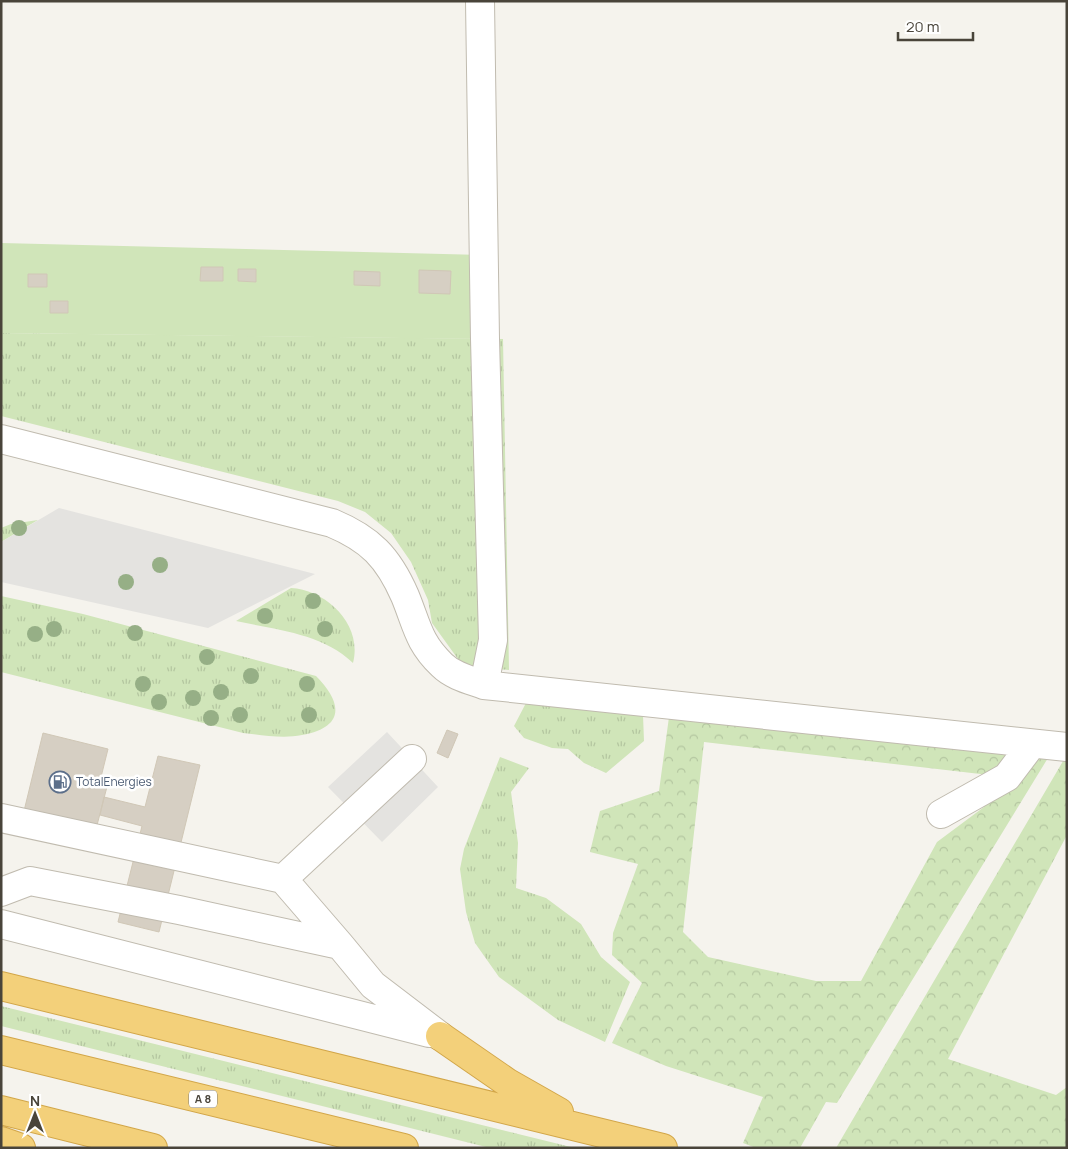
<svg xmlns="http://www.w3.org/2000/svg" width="1068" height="1149" font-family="Manrope,sans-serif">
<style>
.grass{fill:url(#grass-tufts)}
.forest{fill:url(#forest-crowns);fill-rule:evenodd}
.garden{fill:#d0e5b9}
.parking{fill:#e4e3e0}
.building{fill:#d6cfc3;stroke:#d0c7b6}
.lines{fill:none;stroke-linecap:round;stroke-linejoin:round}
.minor-casing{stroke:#c0bbaf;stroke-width:30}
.highway-casing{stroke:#d2a649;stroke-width:30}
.minor{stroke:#fff;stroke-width:28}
.highway{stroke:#f3d07a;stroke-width:28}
.tree{fill:#96af86}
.labels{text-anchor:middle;stroke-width:5;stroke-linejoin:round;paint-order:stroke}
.shield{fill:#fff;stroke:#807c75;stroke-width:1}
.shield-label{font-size:11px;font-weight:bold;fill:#49443a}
.service-label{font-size:12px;fill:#4e5e75;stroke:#fff;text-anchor:start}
</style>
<defs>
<pattern id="grass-tufts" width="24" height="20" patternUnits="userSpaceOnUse" patternTransform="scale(1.25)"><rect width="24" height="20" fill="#d0e5b9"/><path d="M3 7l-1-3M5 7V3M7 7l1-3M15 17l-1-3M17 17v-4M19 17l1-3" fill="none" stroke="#b4c6a0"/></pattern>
<pattern id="forest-crowns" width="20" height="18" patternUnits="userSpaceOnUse" patternTransform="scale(1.25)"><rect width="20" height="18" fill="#d0e5b9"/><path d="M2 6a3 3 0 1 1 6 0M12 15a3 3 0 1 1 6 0" fill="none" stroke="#b4c6a0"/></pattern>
</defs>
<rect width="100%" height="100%" fill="#f5f3ed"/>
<path class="grass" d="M1 333 503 339 509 670 463 666 432 623 428 600 411 562 391 533 365 512 338 501 1 416Z
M38 520 1 542V528L11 524Z
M291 588C326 590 363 624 353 663 322 633 276 630 236 621Z
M1 596 83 614 316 676C342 702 346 727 302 735 283 739 262 735 243 733L1 672Z
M526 703 643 715 644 741 606 773 584 763 568 749 552 748 524 738 514 726Z
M500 757 529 768 511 792 518 843 516 888 546 898 581 924 601 957 630 982 605 1042 558 1020 499 977 475 943 466 912 460 869 464 849Z
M1 1006 575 1148H490L1 1026Z"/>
<path class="forest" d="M669 717 1051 753 837 1103 826 1102 800 1148H756L743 1143 763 1097 666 1066 612 1043 642 983 612 955 613 933 638 864 590 852 600 811 659 791ZM704 742 989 775 984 807 937 842 861 981H816L708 957 683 932Z
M1066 756 1067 835 948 1059 1056 1095 1067 1087V1148H836Z"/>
<path class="garden" d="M1 243 483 255 485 339 1 333Z"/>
<path class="parking" d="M59 508 315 574 208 628 1 582V542Z
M387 732 438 787 382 842 328 787Z"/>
<path class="building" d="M201 267H223V281H200Z
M238 269H256V282L238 281Z
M419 270 451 271 450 294 419 293Z
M354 271 380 272V286L354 285Z
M28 274H47V287H28Z
M50 301H68V313H50Z
M447 730 458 734 448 758 437 753Z
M43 733 108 749 101 777 109 779 96 829 24 811Z
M158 756 200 765 159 932 118 922 142 826 100 815 104 797 145 807Z"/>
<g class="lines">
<g class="minor-casing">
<path id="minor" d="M480 1 485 339 493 640 484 685
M1 439 332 523C370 539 388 557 405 596 417 625 418 642 442 665 453 676 470 680 484 685L1067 747
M941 814 1007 777 1032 744
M1 818 283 879 340 945
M283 879 412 759
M1 892 30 881 179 910 340 945 373 985 440 1036
M1 924 429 1033"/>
</g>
<g class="highway-casing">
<path id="highway" d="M1 986 663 1148
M440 1036 508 1083 559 1112
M1 1050 404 1148
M1 1110 153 1148
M1 1141 21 1148"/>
</g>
<use href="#minor" class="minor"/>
<use href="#highway" class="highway"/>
</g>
<g class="tree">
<circle cx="19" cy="528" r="8"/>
<circle cx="160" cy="565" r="8"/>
<circle cx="126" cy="582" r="8"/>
<circle cx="313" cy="601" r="8"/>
<circle cx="265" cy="616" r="8"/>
<circle cx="54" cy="629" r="8"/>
<circle cx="325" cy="629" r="8"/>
<circle cx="135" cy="633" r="8"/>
<circle cx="35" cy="634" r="8"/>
<circle cx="207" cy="657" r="8"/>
<circle cx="251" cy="676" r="8"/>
<circle cx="143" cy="684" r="8"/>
<circle cx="307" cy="684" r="8"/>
<circle cx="221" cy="692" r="8"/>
<circle cx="193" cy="698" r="8"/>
<circle cx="159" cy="702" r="8"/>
<circle cx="240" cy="715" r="8"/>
<circle cx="309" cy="715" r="8"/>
<circle cx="211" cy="718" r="8"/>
</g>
<defs>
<g id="fuel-ring" transform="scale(1.125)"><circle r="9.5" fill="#fff" stroke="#5c6f8a" stroke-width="1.5"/><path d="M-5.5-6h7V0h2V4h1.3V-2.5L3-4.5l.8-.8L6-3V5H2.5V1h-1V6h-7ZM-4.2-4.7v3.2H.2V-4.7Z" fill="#5c6f8a"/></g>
</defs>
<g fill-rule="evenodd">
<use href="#fuel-ring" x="60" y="782"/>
</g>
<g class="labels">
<rect class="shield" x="189" y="1090.5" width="28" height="17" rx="4"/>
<g class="shield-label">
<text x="203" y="1103">A 8</text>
</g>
<g class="service-label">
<text x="76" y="786">TotalEnergies</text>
</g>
</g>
<rect width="1068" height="1149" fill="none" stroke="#49443a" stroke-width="5"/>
<g transform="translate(35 1114)" stroke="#ffffff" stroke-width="4" paint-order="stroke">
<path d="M0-4L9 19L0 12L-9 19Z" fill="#49443a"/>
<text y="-8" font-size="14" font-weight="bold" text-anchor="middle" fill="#49443a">N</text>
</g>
<path d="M898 32v8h75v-8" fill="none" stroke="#49443a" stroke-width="2.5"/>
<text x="906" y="32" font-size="15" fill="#49443a" stroke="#ffffff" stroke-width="4" paint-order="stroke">20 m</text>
</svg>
